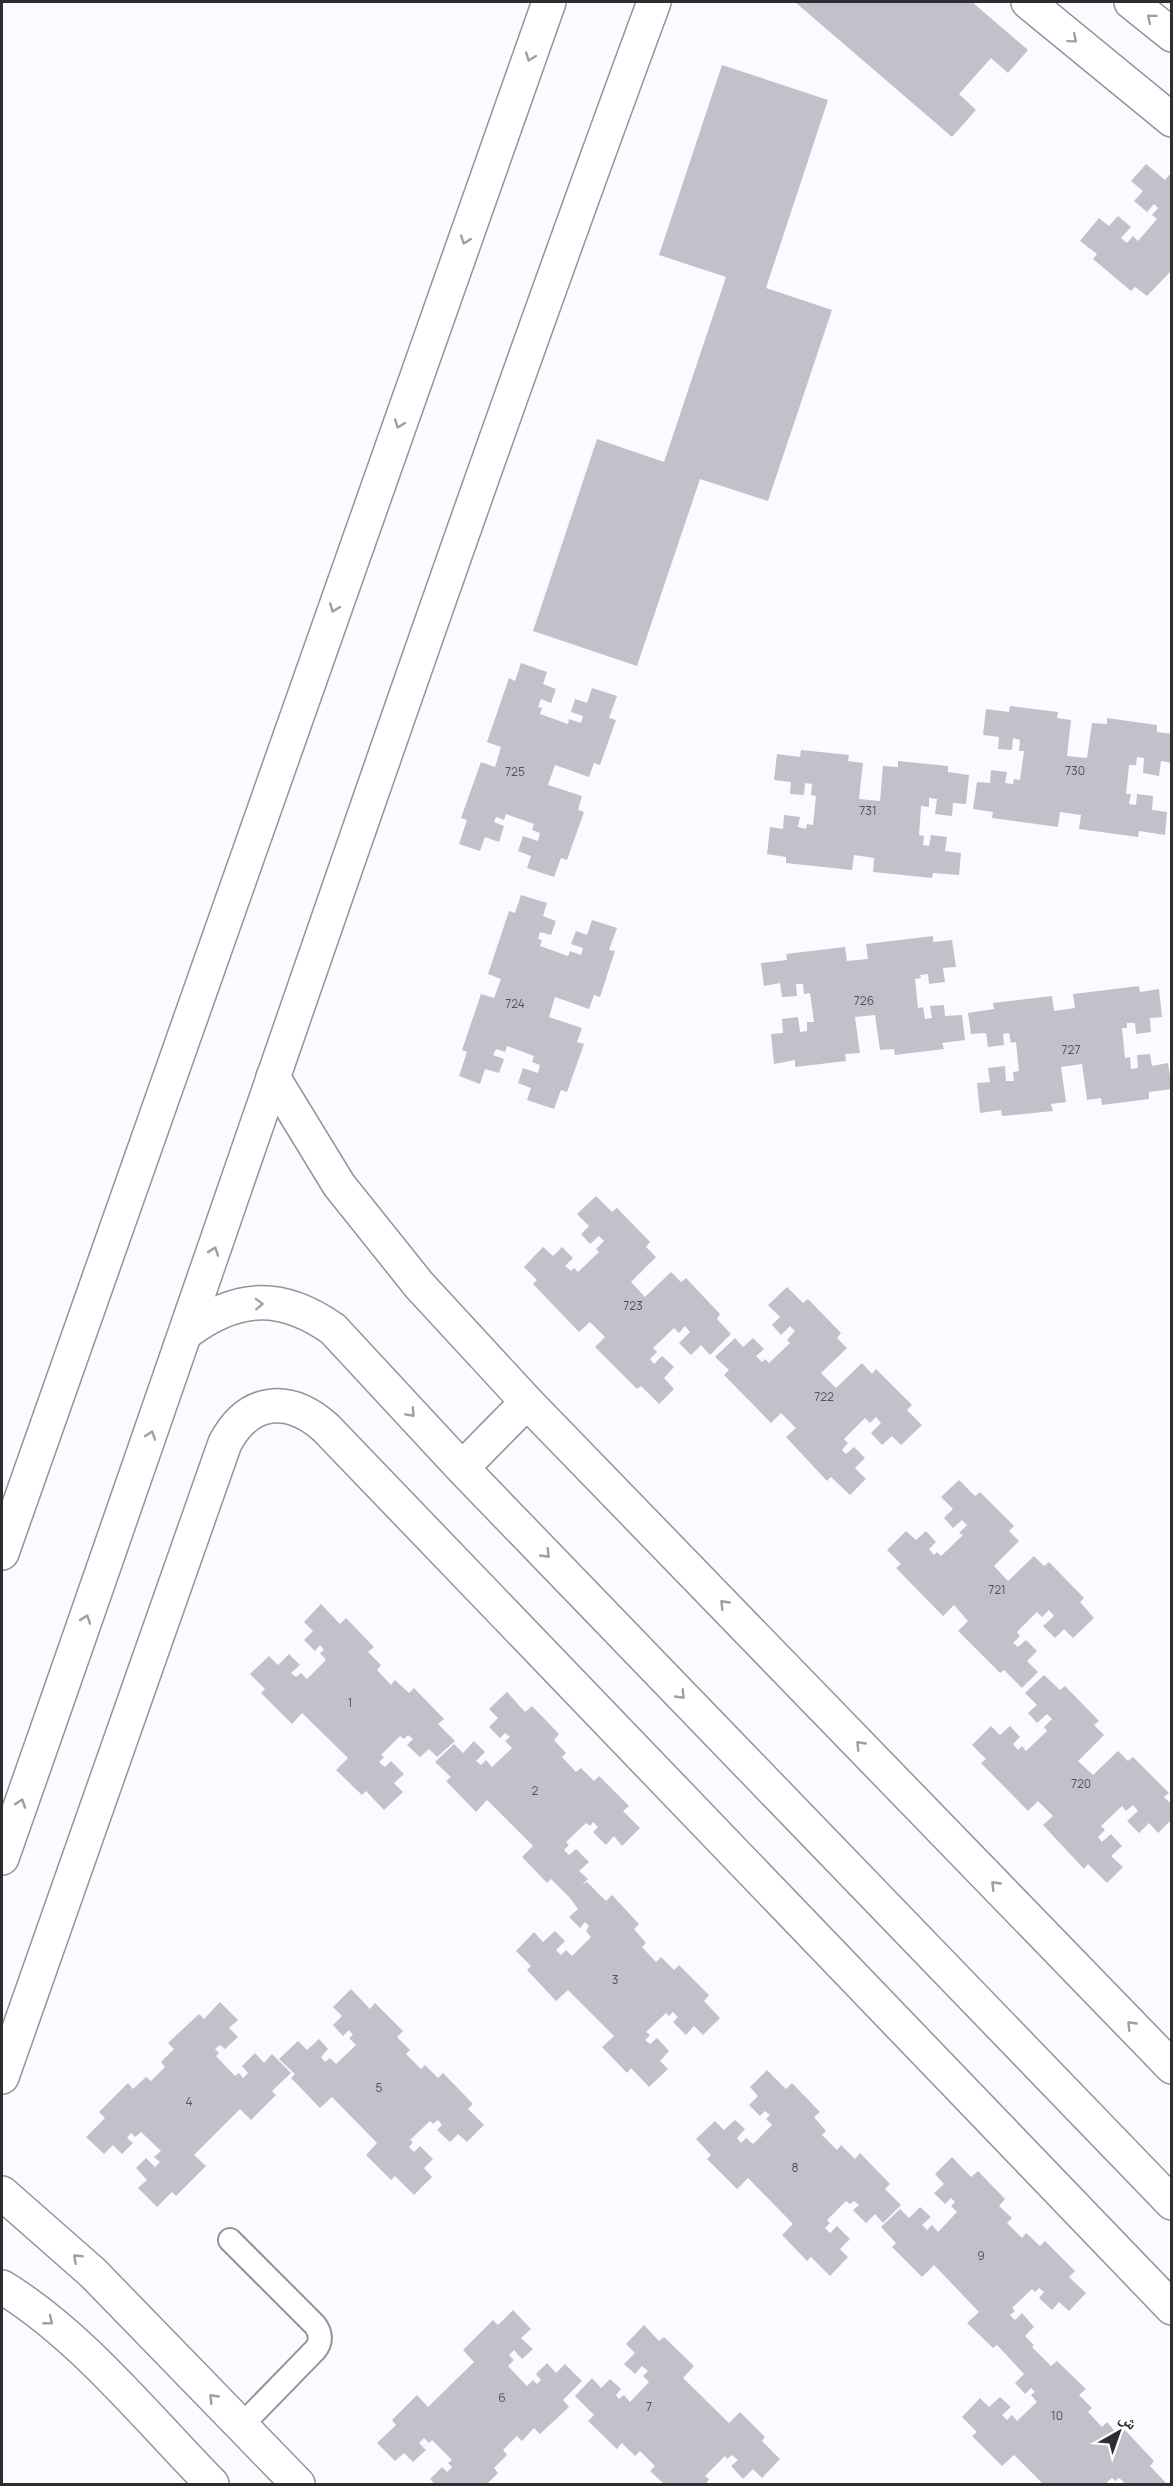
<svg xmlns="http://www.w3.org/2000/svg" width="1173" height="2486" font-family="Manrope,'Noto Naskh Arabic',sans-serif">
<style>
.building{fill:#c1c1cc}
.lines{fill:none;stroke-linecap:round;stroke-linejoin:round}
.service-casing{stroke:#93939e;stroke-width:26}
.minor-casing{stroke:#93939e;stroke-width:36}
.tertiary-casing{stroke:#93939e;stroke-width:36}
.service{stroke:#fff;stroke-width:22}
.minor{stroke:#fff;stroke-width:33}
.tertiary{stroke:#fff;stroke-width:33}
.oneway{stroke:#a0a0a2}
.labels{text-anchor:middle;stroke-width:4.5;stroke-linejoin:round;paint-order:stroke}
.number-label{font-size:12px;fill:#525258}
</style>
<rect width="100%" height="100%" fill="#fafaff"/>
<path class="building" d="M795 2H972L1028 50 1008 73 991 58 959 94 976 110 952 137Z
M722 65 828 100 766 288 832 310 768 501 700 479 637 666 533 631 597 439 664 462 726 277 659 255Z
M1146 164 1165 180 1169 175 1172 177V270L1147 296 1135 287 1131 291 1093 259 1097 254 1080 241 1099 218 1109 226 1118 216 1131 227 1121 238 1127 243 1133 236 1138 241 1157 219 1152 215 1158 208 1154 204 1147 212 1134 201 1143 191 1131 181Z
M521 663 547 672 543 684 556 689 551 703 541 699 538 707 542 708 540 714 568 724 569 719 581 723 583 716 571 712 575 699 587 703 592 688 617 696 609 718 616 720 600 765 594 763 589 777 555 765 548 785 582 796 578 810 584 812 567 860 561 858 554 877 527 868 531 856 518 851 523 836 538 841 540 833 532 830 534 824 506 814 504 820 496 817 494 822 504 826 499 842 485 837 480 851 459 844 467 820 461 818 481 762 495 767 501 747 487 742 509 678 515 681Z
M1010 706 1058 712 1057 718 1071 720 1067 756 1087 758 1092 723 1107 724V718L1157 725V732L1172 734V763L1161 761 1159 776 1143 773 1144 758 1137 757 1136 765H1129L1126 794H1131L1129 804 1136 805 1137 794 1153 796 1152 810 1167 812 1165 835 1139 831 1138 837 1079 829 1081 815 1060 812 1058 827 992 818 993 812 973 809 977 782 990 783 991 770 1007 772 1005 783 1013 784 1014 779 1020 780 1024 751H1019L1020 740 1013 738 1012 750 998 749 999 737 983 735 986 709 1009 712Z
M801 750 849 755 848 761 863 763 859 799 880 801 883 766 898 767V761L948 766V772L969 775 966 804 953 803 952 816 935 814 937 799 929 798V807L921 806 919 835 924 836 923 845 929 846 931 835 947 837 945 851 961 853 959 875 933 873 932 878 873 872 874 858 854 855 852 870 786 863V857L767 854 770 827 783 829 784 815 800 817 798 827 806 829 807 824 813 825 816 796 811 795 812 784 805 783 804 795 790 794 791 782 774 780 777 754 800 757Z
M521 895 547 903 543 916 556 921 551 935 540 932 538 939 542 940 540 946 568 956 570 951 581 955 583 948 571 944 576 931 587 935 592 920 617 928 609 950 615 951 600 997 594 995 589 1009 555 997 549 1017 582 1028 577 1042 584 1044 567 1092 561 1090 554 1109 527 1100 531 1088 518 1083 523 1068 538 1073 540 1065 532 1062 534 1056 507 1046 505 1052 496 1049 493 1055 504 1059 499 1073 485 1069 480 1084 459 1076 467 1052 462 1050 481 994 494 998 501 979 488 974 509 911 515 913Z
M933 936V942L952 940 956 967 943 968 945 982 929 984 928 974 920 975 921 978 915 979 918 1008 923 1007 925 1019 932 1018 930 1006 944 1005 945 1016 962 1015 965 1040 942 1043 944 1049 895 1055 894 1049 880 1050 875 1015 855 1017 860 1053 845 1054 846 1061 795 1067V1060L774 1064 771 1034 783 1033 782 1019 798 1017 800 1032 807 1031V1022H814L810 993 804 994 803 984H796L797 996 782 997 780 983 764 986 761 963 787 960 786 954 845 947 847 961 868 959 866 944Z
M1139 986 1140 992 1159 989 1162 1017 1150 1018 1151 1032 1136 1034 1135 1023H1127V1028H1122L1125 1058 1130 1057 1131 1069 1138 1068 1137 1055 1150 1054 1152 1066 1168 1063 1172 1089 1149 1092V1099L1102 1105 1101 1098 1087 1100 1082 1064 1061 1067 1066 1102 1051 1104 1053 1111 1002 1116 1001 1110 980 1113 977 1083 990 1082 988 1068 1005 1066 1006 1081H1014L1013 1072 1019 1071 1016 1042 1011 1043 1009 1033 1003 1034 1004 1045 988 1047 986 1033 971 1034 968 1013 994 1009 993 1003 1052 996 1054 1011 1075 1008 1073 994Z
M596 1196 612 1212 617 1208 650 1242 646 1247 656 1257 631 1282 645 1297 671 1272 681 1282 686 1278 720 1314 717 1319 731 1334 710 1355 701 1345 691 1355 679 1343 690 1332 685 1326 679 1333 674 1328 653 1348 657 1352 650 1359 654 1364 662 1356 674 1367 664 1378 674 1389 659 1404 641 1386 637 1389 595 1347 605 1337 590 1322 579 1332 533 1284 537 1280 524 1267 543 1247 553 1256 562 1247 573 1258 565 1266 571 1271 574 1268 578 1272 599 1252 596 1249 604 1241 599 1236 590 1244 581 1234 589 1226 577 1214Z
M787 1287 803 1303 808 1299 841 1333 837 1338 847 1348 821 1373 836 1388 862 1363 872 1374 876 1369 912 1405 907 1410 922 1425 901 1445 892 1436 882 1445 871 1433 881 1423 876 1417 870 1423 865 1418 844 1439 848 1443 842 1450 846 1454 854 1447 865 1458 855 1468 866 1479 850 1495 831 1477 827 1481 786 1437 796 1428 781 1413 771 1423 724 1375 729 1370 715 1357 735 1338 743 1347 753 1338 764 1349 756 1356 762 1362 765 1359 769 1363 790 1343 787 1340 795 1331 790 1326 781 1335 772 1325 780 1317 768 1305Z
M959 1480 975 1496 980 1492 1014 1526 1009 1531 1019 1541 994 1566 1008 1581 1034 1556 1044 1566 1049 1562 1084 1598 1080 1602 1094 1618 1073 1638 1064 1629 1055 1638 1043 1626 1054 1616 1049 1610 1042 1617 1037 1612 1017 1632 1020 1636 1013 1643 1018 1647 1026 1640 1037 1651 1027 1661 1038 1672 1022 1688 1004 1670 1000 1673 958 1631 968 1621 954 1605 943 1616 896 1568 901 1564 887 1550 906 1531 916 1540 926 1531 936 1542 929 1549 934 1555 937 1552 941 1556 963 1535 959 1533 967 1525 962 1520 953 1528 944 1518 953 1509 941 1497Z
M321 1604 340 1624 346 1618 374 1647 368 1652 381 1665 377 1670 391 1685 395 1680 409 1693 414 1688 444 1719 438 1724 455 1741 437 1757 429 1749 420 1757 407 1745 413 1739 408 1735 404 1739 400 1736 381 1755 384 1757 379 1762 385 1767 391 1761 404 1774 394 1783 403 1792 384 1810 366 1791 362 1795 336 1770 348 1758 302 1713 292 1724 261 1693 265 1689 250 1674 269 1656 278 1665 289 1654 300 1665 291 1673 296 1677 301 1673 307 1679 326 1660 320 1653 324 1650 320 1645 315 1651 304 1640 313 1631 304 1622Z
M1044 1675 1060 1690 1065 1686 1099 1721 1094 1725 1104 1735 1078 1761 1093 1775 1118 1751 1128 1761 1133 1757 1169 1793 1164 1797 1172 1805V1819L1158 1833 1149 1823 1139 1833 1127 1821 1138 1811 1133 1805 1126 1811 1122 1806 1101 1826 1105 1830 1098 1837 1102 1842 1111 1834 1122 1846 1111 1856 1123 1867 1107 1883 1088 1864 1084 1869 1043 1825 1053 1816 1038 1801 1028 1811 981 1763 986 1759 972 1745 991 1726 1000 1735 1010 1726 1020 1737 1013 1744 1018 1750 1022 1746 1026 1751 1047 1731 1044 1727 1052 1719 1047 1714 1037 1723 1028 1713 1037 1705 1025 1693Z
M507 1692 525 1712 532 1706 559 1734 554 1740 566 1753 562 1757 576 1772 581 1768 594 1781 599 1776 629 1806 623 1811 640 1828 622 1846 614 1836 606 1845 593 1832 598 1827 593 1822 590 1826 586 1823 566 1842 569 1845 564 1850 569 1855 576 1849 589 1862 579 1871 588 1879 582 1885 587 1882 606 1901 612 1895 639 1924 634 1929 646 1943 642 1947 656 1962 661 1957 674 1970 679 1965 709 1995 704 2001 720 2018 703 2035 694 2026 686 2035 673 2022 678 2017 673 2012 669 2016 666 2013 646 2032 650 2035 645 2040 650 2044 657 2038 669 2051 660 2061 668 2069 649 2087 631 2068 627 2073 602 2047 614 2036 568 1990 556 2001 527 1970 531 1966 516 1951 534 1932 543 1942 555 1931 565 1941 556 1950 561 1955 566 1950 572 1956 591 1937 586 1931 589 1926 585 1922 580 1928 569 1917 578 1909 570 1898 551 1879 547 1883 522 1857 533 1846 487 1800 476 1812 446 1781 451 1777 435 1762 454 1744 463 1753 474 1741 485 1752 476 1761 481 1765 486 1760 492 1767 512 1748 505 1741 510 1737 505 1733 500 1738 489 1727 498 1718 489 1709Z
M351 1989 370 2009 375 2003 403 2031 397 2037 410 2050 406 2054 421 2069 425 2065 438 2078 443 2073 473 2104 468 2109 484 2125 467 2142 458 2134 450 2142 437 2130 442 2125 438 2120 433 2124 430 2121 410 2140 413 2142 409 2147 414 2152 420 2146 433 2159 424 2168 432 2177 414 2195 395 2176 391 2180 366 2155 377 2143 332 2097 320 2108 291 2078 295 2074 279 2059 298 2041 307 2050 319 2039 328 2049 321 2057 325 2062 330 2058 336 2064 356 2045 349 2038 353 2035 349 2030 343 2036 333 2025 342 2016 333 2007Z
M220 2002 238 2020 229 2028 238 2037 225 2049 220 2045 215 2049 219 2053 216 2056 235 2076 239 2073 243 2078 248 2073 242 2066 255 2053 264 2063 272 2054 291 2073 272 2091 276 2095 251 2120 240 2109 194 2155 206 2166 176 2196 172 2192 157 2207 138 2188 147 2180 136 2168 146 2158 155 2167 160 2162 154 2157 161 2151 141 2132 135 2137 131 2133 127 2138 133 2143 122 2154 113 2145 104 2154 86 2137 105 2118 99 2112 128 2083 133 2089 146 2077 151 2081 165 2067 161 2062 174 2049 168 2043 199 2014 204 2019Z
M767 2070 786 2089 792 2083 820 2112 814 2117 826 2131 822 2135 837 2150 841 2145 855 2159 860 2153 890 2184 885 2189 901 2205 883 2223 875 2214 866 2223 853 2210 859 2205 854 2201 850 2204 846 2201 827 2220 830 2223 825 2228 830 2233 837 2226 850 2239 840 2249 848 2257 830 2276 811 2257 807 2261 782 2235 793 2224 748 2178 737 2189 707 2159 711 2155 696 2139 715 2121 724 2130 735 2120 745 2129 737 2138 741 2143 746 2138 753 2144 772 2125 766 2119 770 2115 765 2111 760 2116 749 2105 758 2096 750 2087Z
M952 2157 971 2177 978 2171 1005 2199 999 2206 1012 2218 1007 2223 1022 2238 1026 2233 1040 2246 1045 2241 1075 2271 1069 2277 1086 2293 1069 2311 1059 2302 1052 2310 1039 2298 1044 2292 1039 2288 1035 2292 1032 2289 1012 2308 1015 2311 1010 2315 1015 2320 1022 2313 1034 2327 1025 2336 1034 2345 1032 2347 1051 2366 1057 2361 1086 2389 1079 2395 1092 2408 1088 2412 1102 2427 1107 2422 1119 2436 1125 2430 1154 2461 1150 2466 1166 2483 1164 2484H1122L1124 2482 1119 2478 1115 2481 1112 2478 1105 2484H1043L1014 2455 1002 2466 972 2436 977 2432 962 2417 980 2398 989 2407 1000 2397 1011 2407 1002 2415 1007 2420 1012 2415 1017 2421 1037 2402 1031 2395 1035 2392 1031 2388 1025 2394 1015 2383 1024 2374 997 2345 993 2348 967 2323 979 2312 934 2265 922 2277 892 2247 896 2243 881 2227 900 2209 909 2218 920 2207 931 2217 922 2225 927 2230 932 2225 938 2232 957 2212 951 2206 955 2202 951 2198 945 2204 934 2193 944 2184 935 2174Z
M513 2310 531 2329 521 2338 533 2349 522 2359 514 2350 509 2355 514 2360 508 2366 527 2386 533 2380 537 2384 541 2380 536 2374 547 2363 556 2373 565 2364 582 2381 563 2400 569 2407 540 2434 534 2428 522 2441 517 2436 503 2450 507 2455 494 2468 498 2473 487 2484H435L430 2479 442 2467 447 2472 452 2467 448 2463 452 2460 432 2440 429 2443 424 2438 419 2443 426 2450 413 2462 404 2453 395 2461 377 2443 396 2425 392 2420 417 2395 428 2407 474 2362 463 2350 493 2320 498 2325Z
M644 2325 659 2341 664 2337 694 2366 683 2378 729 2423 740 2412 765 2437 762 2441 780 2459 762 2478 753 2469 743 2479 731 2466 738 2460 732 2455 727 2459 725 2456 705 2476 709 2479 706 2484H664L650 2471 655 2466 640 2451 635 2456 622 2443 617 2449 588 2421 594 2415 575 2396 592 2378 601 2388 610 2379 621 2389 616 2395 619 2399 624 2395 630 2402 649 2382 643 2376 648 2371 642 2366 635 2374 624 2364 635 2353 626 2344Z"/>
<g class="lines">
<g class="service-casing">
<path id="service" d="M230 2240 315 2325C321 2333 322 2342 315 2350L241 2426"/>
</g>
<g class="minor-casing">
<path id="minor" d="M1028 2 1172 120
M1131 2 1172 35
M273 1077 339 1185 419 1285 527 1402 1172 2067
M187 1332C238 1294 282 1293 333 1329L462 1468 1172 2203
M462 1468 527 1402
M2 2077 225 1443C249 1398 289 1395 326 1428L1172 2308
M2 2193 93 2273 298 2484
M2 2287C80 2334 148 2419 212 2484"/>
</g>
<g class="tertiary-casing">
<path id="tertiary" d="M2 1553 549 2
M2 1858C220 1240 427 617 654 2"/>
</g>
<use href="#service" class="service"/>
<use href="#minor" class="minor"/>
<use href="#tertiary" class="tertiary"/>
</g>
<defs><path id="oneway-chevron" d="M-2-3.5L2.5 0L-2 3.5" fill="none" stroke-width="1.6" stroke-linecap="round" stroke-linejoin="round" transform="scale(1.5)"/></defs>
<g class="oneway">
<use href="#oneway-chevron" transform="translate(1151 18) rotate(-140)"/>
<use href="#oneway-chevron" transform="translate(1073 39) rotate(40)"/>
<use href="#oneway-chevron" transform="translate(530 57) rotate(110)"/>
<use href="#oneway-chevron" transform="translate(465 240) rotate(110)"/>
<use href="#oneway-chevron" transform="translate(399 424) rotate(110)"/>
<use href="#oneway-chevron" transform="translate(334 608) rotate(110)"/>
<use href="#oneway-chevron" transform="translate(214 1251) rotate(-71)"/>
<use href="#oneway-chevron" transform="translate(259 1304) rotate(-2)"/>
<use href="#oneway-chevron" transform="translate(411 1413) rotate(47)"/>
<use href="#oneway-chevron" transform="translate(151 1435) rotate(-71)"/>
<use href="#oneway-chevron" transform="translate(546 1554) rotate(46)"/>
<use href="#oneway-chevron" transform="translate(724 1604) rotate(-134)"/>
<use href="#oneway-chevron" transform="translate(86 1619) rotate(-71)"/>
<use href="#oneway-chevron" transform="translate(681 1695) rotate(46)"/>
<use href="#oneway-chevron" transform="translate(860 1745) rotate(-134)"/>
<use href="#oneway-chevron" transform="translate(21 1803) rotate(-71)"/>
<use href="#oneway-chevron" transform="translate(995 1885) rotate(-134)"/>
<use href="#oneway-chevron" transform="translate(1131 2025) rotate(-134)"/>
<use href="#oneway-chevron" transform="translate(77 2258) rotate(-137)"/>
<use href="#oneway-chevron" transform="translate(49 2321) rotate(39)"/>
<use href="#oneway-chevron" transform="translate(213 2398) rotate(-134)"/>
</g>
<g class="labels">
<g class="number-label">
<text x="1075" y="775">730</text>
<text x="515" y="776">725</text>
<text x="868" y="815">731</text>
<text x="864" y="1005">726</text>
<text x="515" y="1008">724</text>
<text x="1071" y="1054">727</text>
<text x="633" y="1310">723</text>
<text x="824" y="1401">722</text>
<text x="997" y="1594">721</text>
<text x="350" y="1707">1</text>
<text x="1081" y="1788">720</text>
<text x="535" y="1795">2</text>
<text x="615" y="1984">3</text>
<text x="379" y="2092">5</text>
<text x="189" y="2106">4</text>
<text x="795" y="2172">8</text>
<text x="981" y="2260">9</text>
<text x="502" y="2402">6</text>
<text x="649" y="2411">7</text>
<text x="1057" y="2420">10</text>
</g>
</g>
<rect width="1173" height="2486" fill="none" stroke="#2d2d31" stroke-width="6"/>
<g transform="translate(1119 2432) rotate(40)" stroke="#ffffff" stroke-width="4.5" paint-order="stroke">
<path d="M0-4.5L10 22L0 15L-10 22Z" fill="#2d2d31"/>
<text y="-9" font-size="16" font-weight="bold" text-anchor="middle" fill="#2d2d31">ش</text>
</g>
</svg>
